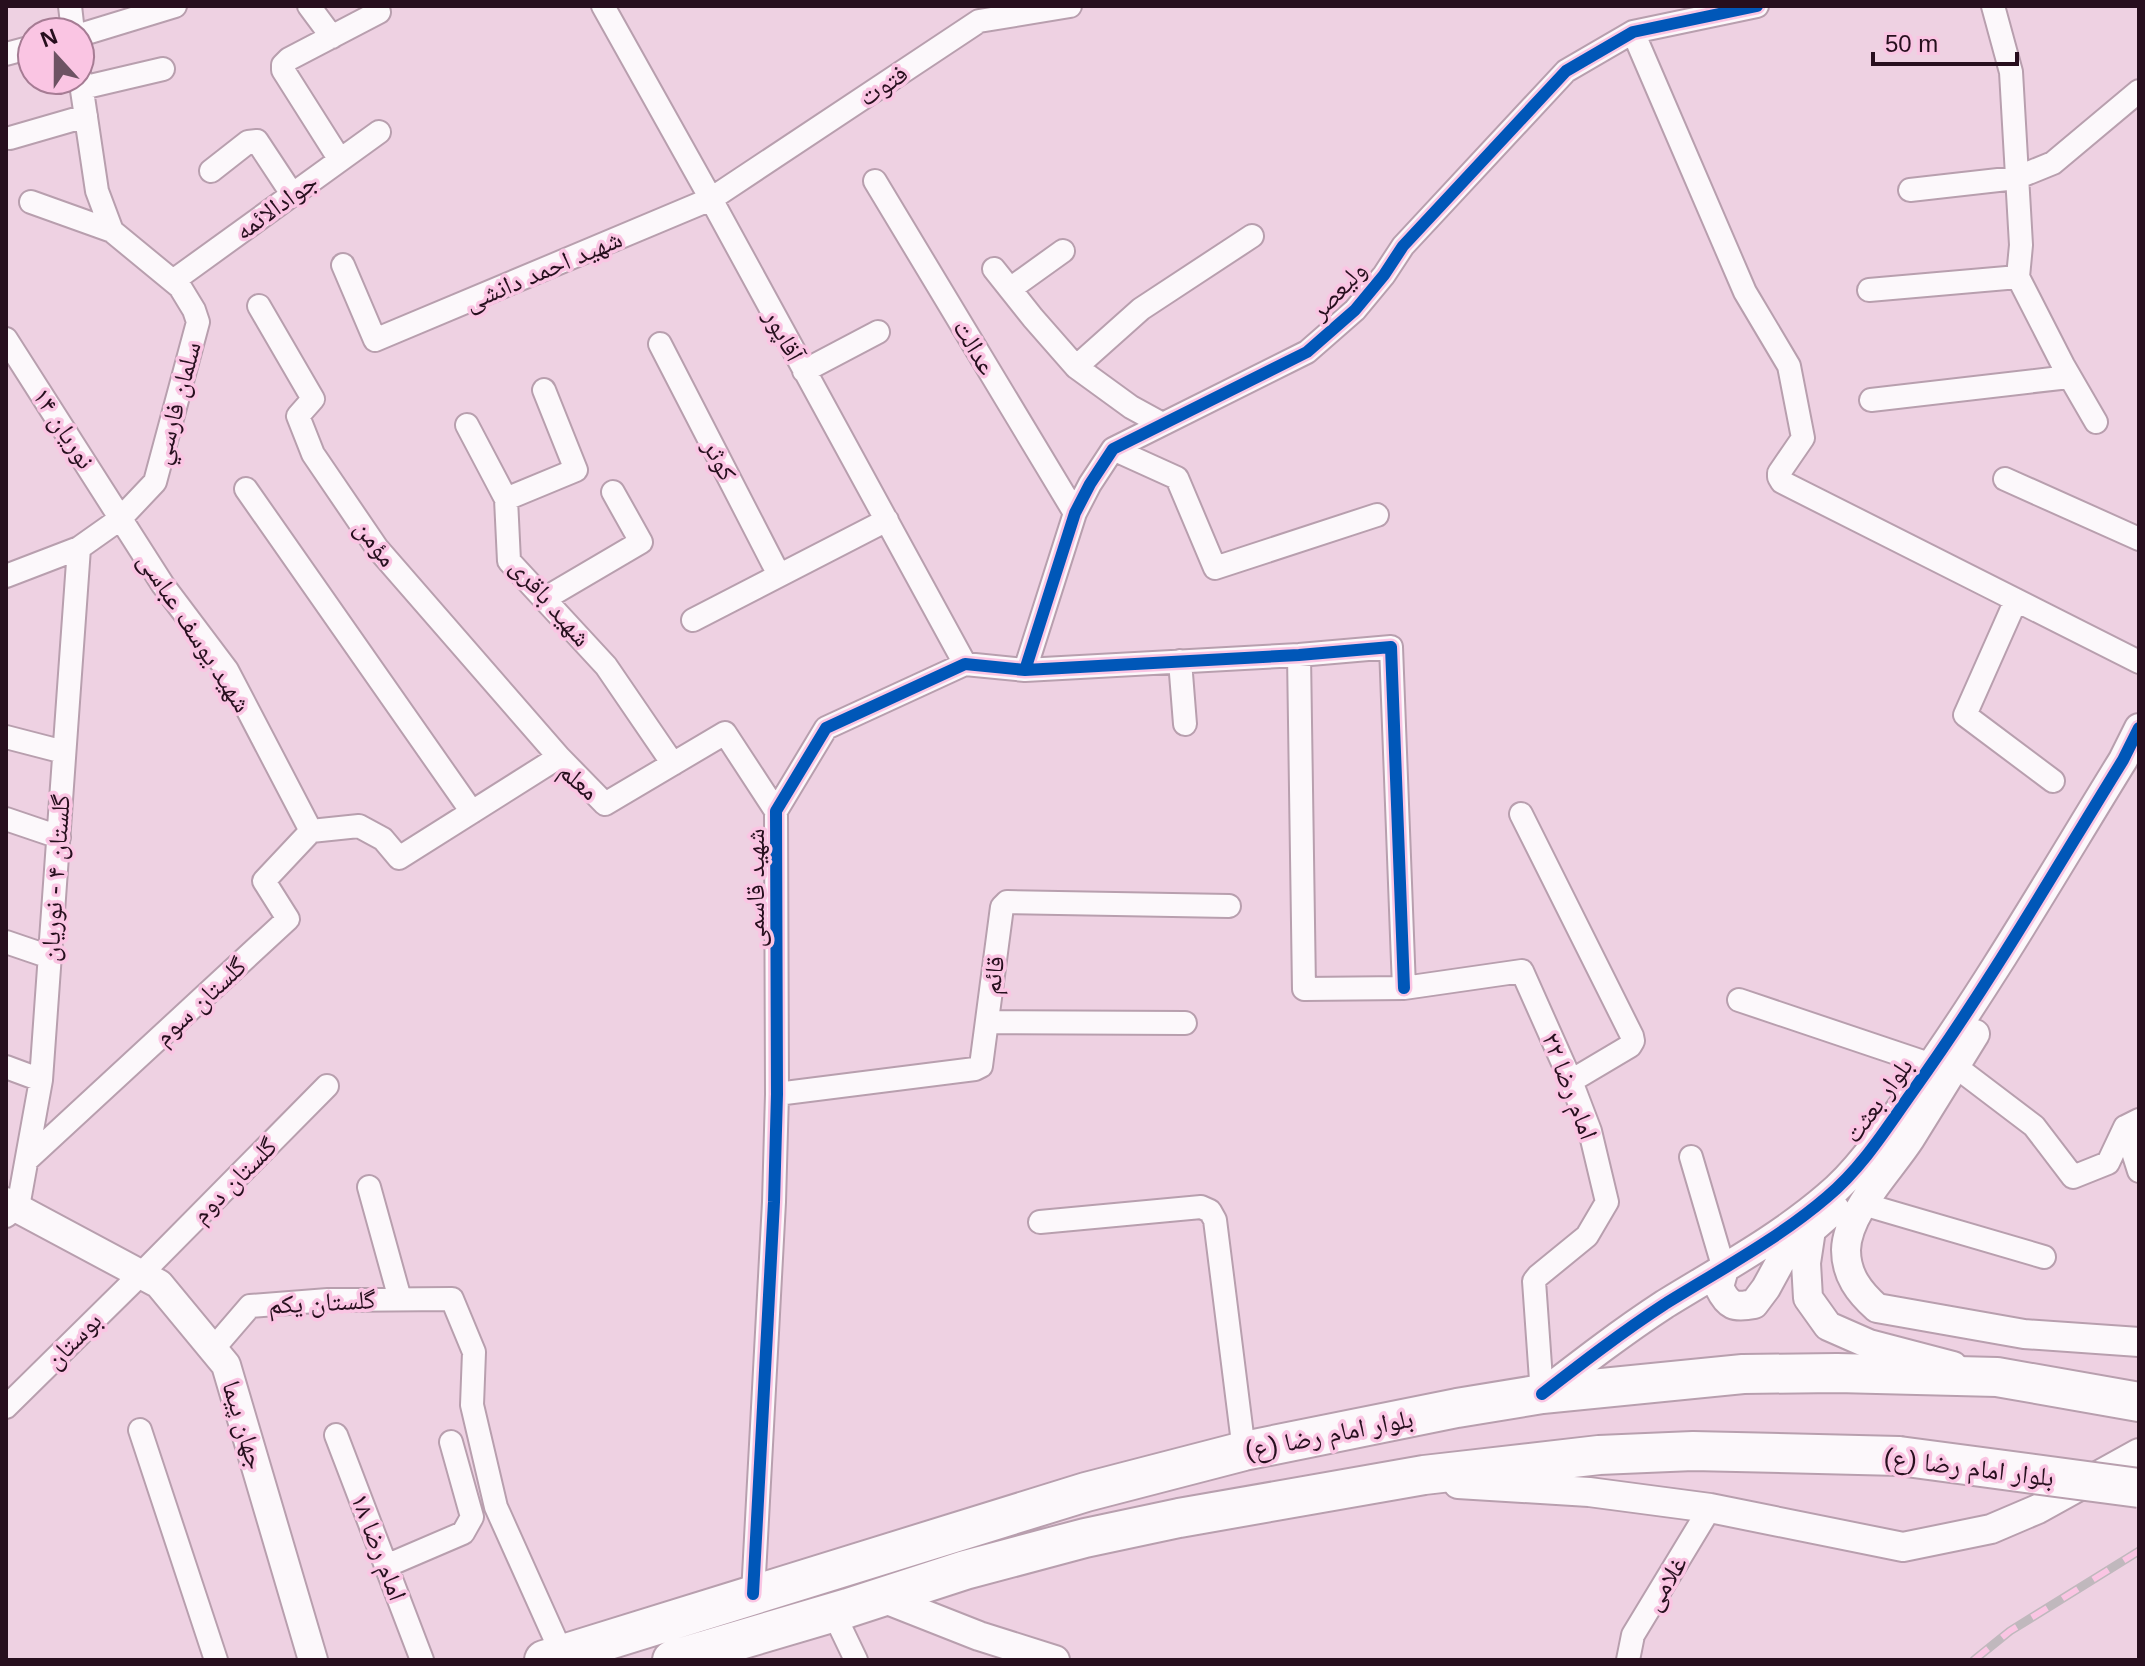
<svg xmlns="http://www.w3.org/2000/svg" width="2145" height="1666" font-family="Arial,'Noto Naskh Arabic',sans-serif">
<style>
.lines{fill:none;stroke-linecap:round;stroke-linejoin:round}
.minor-casing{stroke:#b89fae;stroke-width:26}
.tertiary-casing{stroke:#b89fae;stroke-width:32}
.trunk-casing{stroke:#b89fae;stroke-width:42}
.minor{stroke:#fcf8fb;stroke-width:22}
.tertiary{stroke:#fcf8fb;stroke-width:28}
.trunk{stroke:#fcf8fb;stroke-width:38}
.rail-casing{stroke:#c0b8bd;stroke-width:9}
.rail{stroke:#fac5e3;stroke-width:6;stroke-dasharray:18;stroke-linecap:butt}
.trunk-bridge-casing{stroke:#b89fae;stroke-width:42;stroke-linecap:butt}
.trunk-bridge{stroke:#fcf8fb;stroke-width:38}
.cycleway-casing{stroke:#fac5e3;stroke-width:17}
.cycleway{stroke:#0057b8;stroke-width:12}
.labels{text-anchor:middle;stroke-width:7;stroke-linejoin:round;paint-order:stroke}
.street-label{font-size:26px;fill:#270f1e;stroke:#fac5e3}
</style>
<rect width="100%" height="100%" fill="#eed1e2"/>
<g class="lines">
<g class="minor-casing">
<path id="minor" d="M70 6 73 32
M309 6 332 37
M603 6 711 199 965 664
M1993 6 2011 72 2021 245 2018 277 2063 365 2096 422
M1633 32 1745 292 1789 366 1803 438 1779 473V477L1782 482 2139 662
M80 35 175 6
M6 54 32 47
M82 88 163 69
M10 138 86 116
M340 160 283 70V65L289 59 379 12
M211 171 248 142 257 141 292 194
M875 181 1075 513
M1910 190 2016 178 2053 163 2139 91
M31 202 112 231
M343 265 375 340 711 199 979 21 1070 6
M994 269 1033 318 1076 367 1131 407 1162 424
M173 281 379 132
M1010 289 1063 251
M1869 290 2018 277
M259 306 313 399 298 416 313 454 377 548 559 757
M6 339 163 585 227 670 311 831
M660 344 779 575
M1076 367 1141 309 1252 236
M804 371 878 332
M1871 400 2069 377
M467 425 506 499 509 561 606 666 673 764
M1113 449 1177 478 1215 568 1377 515
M2005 479 2139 539
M246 489 472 812
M506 499 576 470 544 390
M6 576 79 548 120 519 155 482 198 322 194 310 180 287 112 231 97 191 80 77
M544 599 641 542 613 492
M2016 600 1965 715 2053 781
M693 620 887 520
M1299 655 1304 989 1404 988 1522 971 1571 1081 1590 1131 1607 1202 1587 1236 1538 1276 1534 1281 1542 1394
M1180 661 1185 724
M1025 670 1075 513 1090 484 1113 449 1307 352 1355 310 1384 275 1403 246 1566 71 1633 32 1757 6
M6 737 64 752
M1521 814 1632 1036 1633 1041 1630 1046 1571 1081
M6 819 59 837
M311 831 359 826 383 839 399 858 559 757 605 804 725 733 776 811
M6 942 50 957
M1739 1000 1932 1065
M987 1022 1185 1023
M1955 1066 2034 1126 2073 1177 2108 1163 2125 1127 2139 1120
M6 1067 41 1080
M777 1094 975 1069 981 1066 1002 907 1007 902 1229 906
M2125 1127 2139 1171
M1691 1157 1724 1269
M27 1160 288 919 264 881 311 831
M369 1187 400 1299
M1863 1204 2044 1257
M6 1216 18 1207 41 1080 79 548
M1040 1222 1201 1207 1210 1211 1215 1220 1244 1451
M213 1349 250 1306 328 1300 452 1299 474 1352 472 1405 496 1507 562 1654
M6 1407 141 1274 327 1086
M140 1430 216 1660
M336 1435 422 1660
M386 1566 463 1533 472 1517 451 1442
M753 1594 774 1202 777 1094 776 811 826 728 965 664 1025 670 1299 655 1391 647 1404 988
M833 1612 856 1660
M1628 1660 1633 1635 1710 1508"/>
</g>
<g class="tertiary-casing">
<path id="tertiary" d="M1975 1034C1953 1069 1932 1104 1910 1139 1890 1170 1847 1212 1846 1250 1846 1275 1859 1292 1877 1308L2024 1334 2139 1342
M6 1202 159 1284 226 1365 313 1660
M1835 1209 1811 1230 1806 1263 1808 1298 1828 1326 1869 1344 1953 1366
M1724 1269 1719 1287C1728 1306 1734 1308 1754 1304L1766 1288 1784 1255 1811 1230
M1542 1394C1582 1363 1622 1332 1665 1304 1720 1270 1778 1239 1827 1197 1863 1167 1888 1126 1915 1088 1990 983 2055 870 2123 760L2139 728
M1458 1484 1589 1492 1710 1508 1903 1547 1991 1529 2038 1509 2139 1453
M880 1597 979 1636 1055 1660"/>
</g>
<g class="trunk-casing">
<path id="trunk" d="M544 1660 1086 1492 1244 1451 1457 1408 1542 1394 1743 1374 1837 1373 1997 1377 2139 1402
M672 1660 848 1608 965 1570 1085 1538 1179 1518 1424 1475 1599 1455 1693 1451 1899 1456"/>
</g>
<use href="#minor" class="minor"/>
<use href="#tertiary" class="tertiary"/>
<use href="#trunk" class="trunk"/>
<g class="rail-casing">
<path id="rail" d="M1974 1660 2010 1631 2139 1551"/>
</g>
<use href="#rail" class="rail"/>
<g class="trunk-bridge-casing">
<path id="trunk-bridge" d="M1899 1456 2139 1488"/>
</g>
<use href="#trunk-bridge" class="trunk-bridge"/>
<g class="cycleway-casing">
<path id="cycleway" d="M1025 670 1075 513 1090 484 1113 449 1307 352 1355 310 1384 275 1403 246 1566 71 1633 32 1757 6
M1542 1394C1582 1363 1622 1332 1665 1304 1720 1270 1778 1239 1827 1197 1863 1167 1888 1126 1915 1088 1990 983 2055 870 2123 760L2139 728
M753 1594 774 1202 777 1094 776 811 826 728 965 664 1025 670 1299 655 1391 647 1404 988"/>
</g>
<use href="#cycleway" class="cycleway"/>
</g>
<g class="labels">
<g class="street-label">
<text transform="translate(883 85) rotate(-34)" y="9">فتوت</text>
<text transform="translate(276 206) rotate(-36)" y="9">جوادالائمه</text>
<text transform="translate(543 270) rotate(-23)" y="9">شهید احمد دانشی</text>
<text transform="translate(1338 290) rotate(-46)" y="9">ولیعصر</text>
<text transform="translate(784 335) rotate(62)" y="9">آقاپور</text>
<text transform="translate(975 347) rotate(59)" y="9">عدالت</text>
<text transform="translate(176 403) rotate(-75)" y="9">سلمان فارسي</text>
<text transform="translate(64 428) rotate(57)" y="9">نوریان ۱۴</text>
<text transform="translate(720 460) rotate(63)" y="9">کوثر</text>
<text transform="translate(376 543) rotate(53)" y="9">مؤمن</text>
<text transform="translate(551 602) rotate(49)" y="9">شهید باقری</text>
<text transform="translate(195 632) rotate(57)" y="9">شهید یوسف عباسی</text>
<text transform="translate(579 781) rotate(41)" y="9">معلم</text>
<text transform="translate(55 878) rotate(-86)" y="9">گلستان ۴ - نوریان</text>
<text transform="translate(755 888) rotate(-90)" y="9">شهید قاسمی</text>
<text transform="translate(993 975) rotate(-83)" y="9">قائم</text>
<text transform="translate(200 1001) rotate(-43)" y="9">گلستان سوم</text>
<text transform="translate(1570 1086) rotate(69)" y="9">امام رضا ۲۲</text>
<text transform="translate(1878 1100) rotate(-54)" y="9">بلوار بعثت</text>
<text transform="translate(234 1180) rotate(-45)" y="9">گلستان دوم</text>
<text transform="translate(322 1302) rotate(-3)" y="9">گلستان یکم</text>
<text transform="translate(73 1340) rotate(-45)" y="9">بوستان</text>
<text transform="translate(244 1425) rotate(73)" y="9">جهان پیما</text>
<text transform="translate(1329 1434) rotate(-11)" y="9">بلوار امام رضا (ع)</text>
<text transform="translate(1969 1467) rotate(7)" y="9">بلوار امام رضا (ع)</text>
<text transform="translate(379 1547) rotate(69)" y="9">امام رضا ۱۸</text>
<text transform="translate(1665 1583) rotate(-59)" y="9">غلامی</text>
</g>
</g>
<rect width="2145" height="1666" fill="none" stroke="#270f1e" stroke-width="16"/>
<g transform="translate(56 56) rotate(339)"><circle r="38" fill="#fac5e3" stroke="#a67c94" stroke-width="2"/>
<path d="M0-6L14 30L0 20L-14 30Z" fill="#6d5363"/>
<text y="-12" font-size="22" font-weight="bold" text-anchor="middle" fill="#270f1e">N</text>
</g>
<path d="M1873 52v12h144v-12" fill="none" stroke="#270f1e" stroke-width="4"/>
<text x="1885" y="52" font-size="24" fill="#270f1e" stroke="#fac5e3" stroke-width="6" paint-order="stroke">50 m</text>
</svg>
